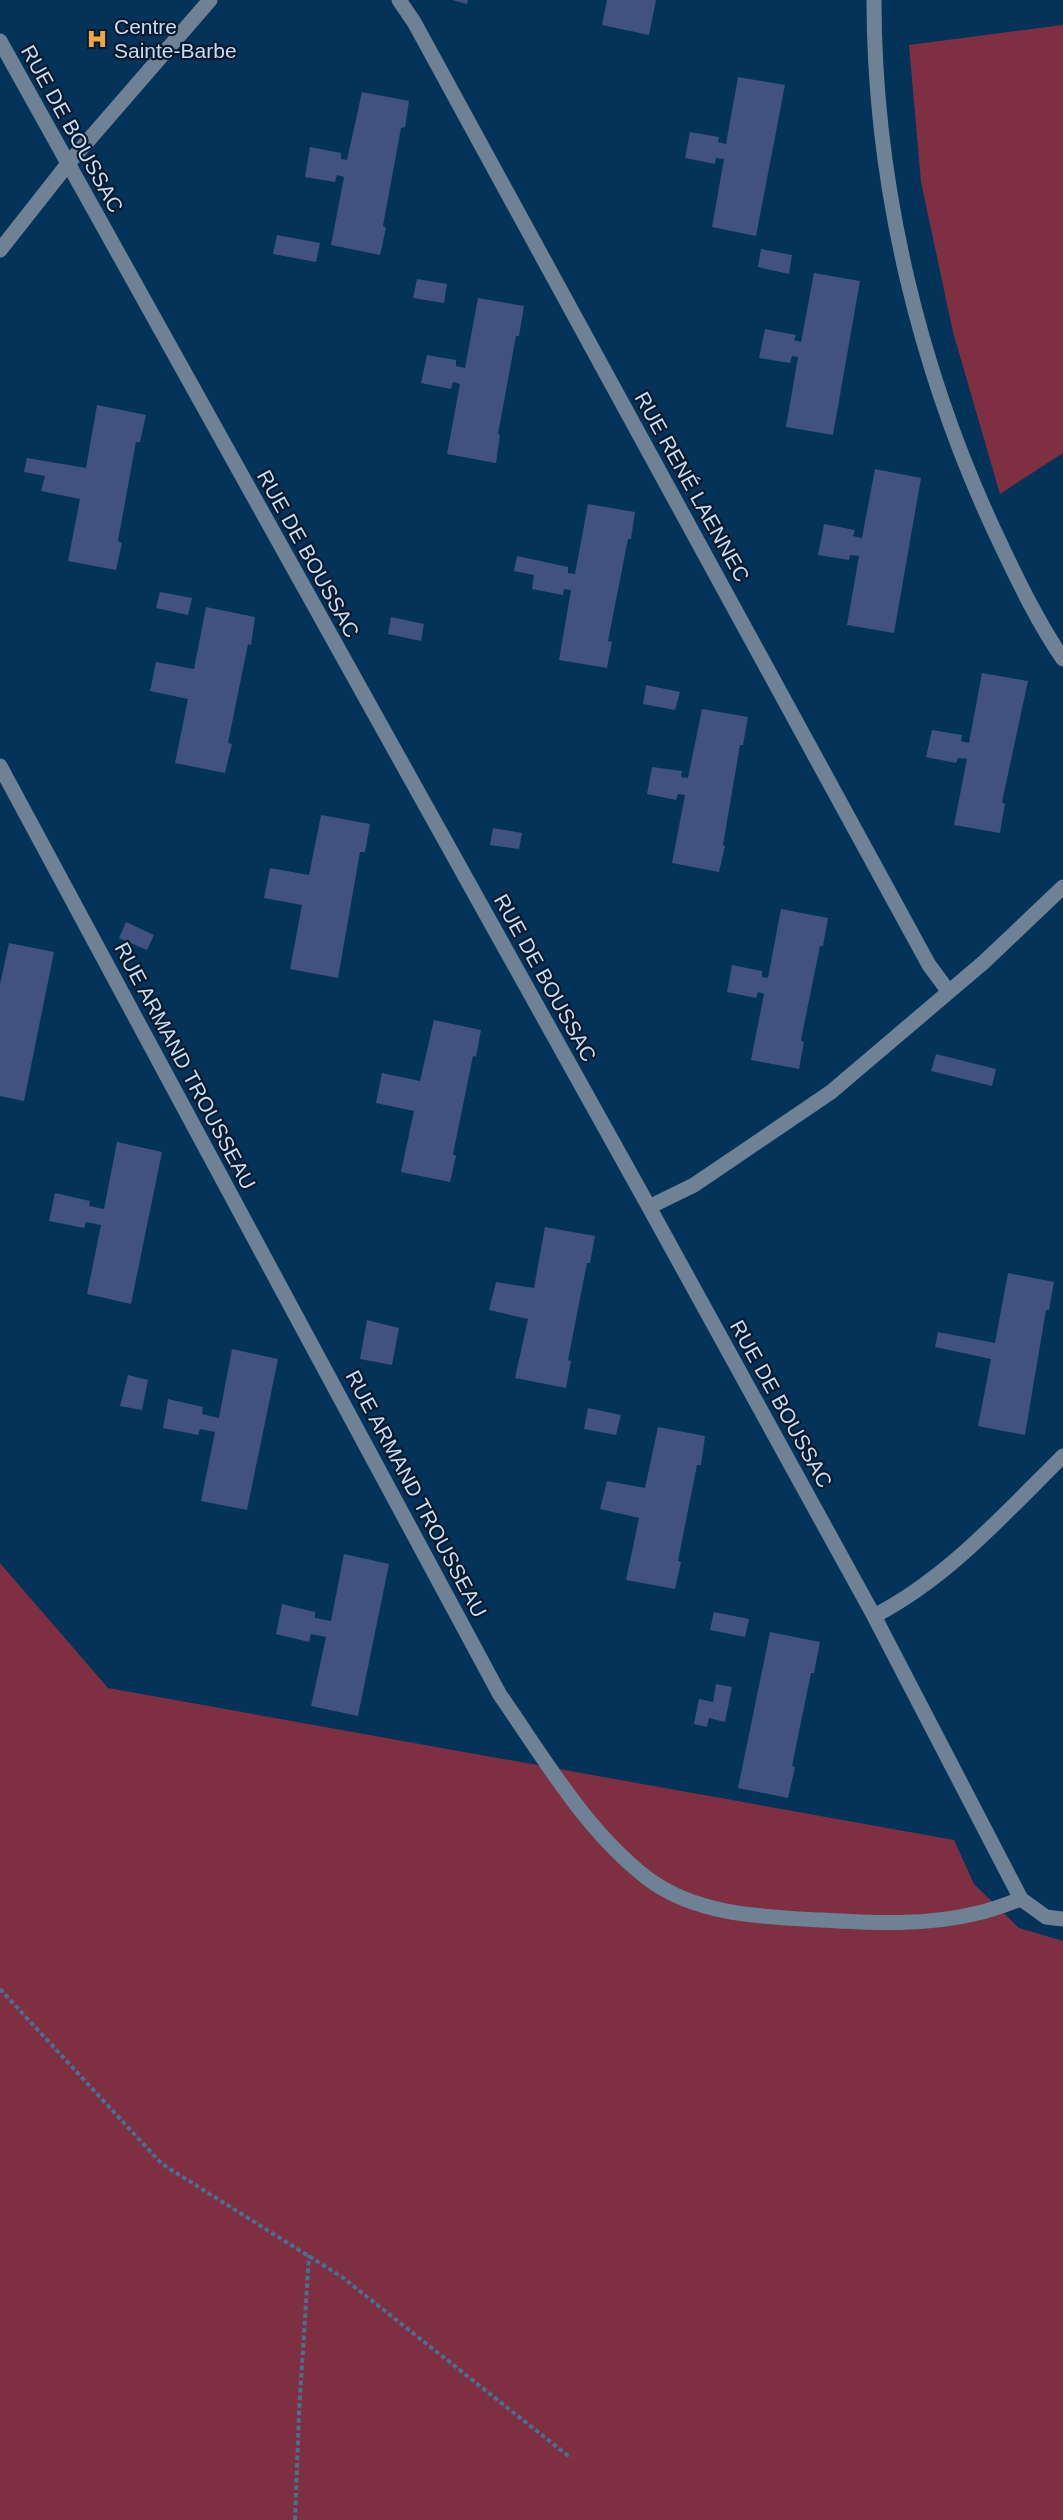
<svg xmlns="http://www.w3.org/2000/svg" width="1063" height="2520" font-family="Arial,sans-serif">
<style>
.green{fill:#7e3042}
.building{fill:#415182}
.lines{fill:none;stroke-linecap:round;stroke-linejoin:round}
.path{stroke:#497091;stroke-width:4;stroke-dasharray:4.5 3;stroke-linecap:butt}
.minor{stroke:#6e8195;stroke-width:15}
.labels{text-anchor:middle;stroke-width:4.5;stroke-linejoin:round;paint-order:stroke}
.poi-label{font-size:21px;fill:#c5ddf5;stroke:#081a2b;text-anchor:start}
.street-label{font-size:21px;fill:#c5ddf5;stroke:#081a2b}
</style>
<rect width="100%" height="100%" fill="#033359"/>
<path class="green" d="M1063 25V453L1000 494 953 332 921 182 909 45Z
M0 1563 108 1688 954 1840 974 1884 1019 1928 1063 1941V2520H0Z"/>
<path class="building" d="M452 0H468L467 4Z
M607 0H656L649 35 602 25Z
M738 77 785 85 756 236 712 227 724 159 716 158 715 164 685 158 690 132 719 137 718 142 726 144Z
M362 92 409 101 405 127 401 128 383 226 386 228 380 255 331 245 344 177 337 175 335 182 305 177 310 147 341 153V159L347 160Z
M277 235 320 243 316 262 273 254Z
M761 249 792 255 789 274 758 267Z
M814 273 860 281 833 435 786 427 798 357 792 356 790 363 759 358 765 329 796 335 794 340 801 342Z
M417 279 447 284 444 303 413 298Z
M478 298 524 306 519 336H516L498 434 500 435 496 463 447 454 460 384 453 382 451 389 421 383 427 355 456 360V366L465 368Z
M97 405 146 415 140 442H136L118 541 122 543 116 570 68 561 80 499 41 491 45 476 24 472 27 458 86 468Z
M875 469 921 478 894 633 847 625 859 556 850 555 849 560 818 555 824 524 855 530 853 536 862 538Z
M588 504 635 512 631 539H628L608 641 612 642 607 668 559 660 571 590 564 589 563 595 532 589 534 575 514 571 517 556 568 567V573L575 574Z
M160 592 192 598 188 615 156 608Z
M206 607 255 617 251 645 248 644 228 743 232 744 225 773 175 763 188 699 150 691 156 662 194 669Z
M391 617 424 624 421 641 388 634Z
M982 673 1028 681 1002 802 1005 804 1000 833 954 825 967 759 958 758 956 763 926 757 932 730 962 735 961 741 969 743Z
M646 685 680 692 675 710 643 704Z
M702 709 748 717 743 745H740L723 845 725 846 719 872 672 863 685 795 678 794 676 800 647 794 652 767 682 771 681 777 688 778Z
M321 815 370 824 365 852H360L338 978 290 969 302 905 264 898 270 868 309 875Z
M493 828 522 833 519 849 490 845Z
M781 909 828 918 823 946H820L801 1040 804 1042 799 1069 751 1060 764 994 758 992 756 998 727 992 732 965 762 971V977L768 978Z
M126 922 154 935 147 950 119 938Z
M9 943 54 952 24 1101 0 1096V984Z
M434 1020 481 1030 476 1057 473 1056 453 1154 456 1156 450 1182 401 1172 414 1111 376 1103 382 1073 420 1081Z
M936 1054 996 1069 992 1086 931 1071Z
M117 1142 162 1152 131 1304 87 1294 101 1225 86 1222 84 1228 49 1221 55 1193 90 1201 89 1206 104 1209Z
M545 1227 595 1236 590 1263H587L568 1360 571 1361 566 1388 515 1378 528 1319 489 1310 496 1282 534 1288Z
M1008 1273 1054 1282 1049 1310H1046L1025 1435 978 1426 991 1359 935 1347 938 1332 995 1343Z
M367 1320 399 1328 392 1365 360 1359Z
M232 1349 278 1359 247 1510 201 1501 215 1432 200 1429 198 1435 163 1428 168 1399 203 1407 202 1414 219 1418Z
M128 1375 148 1380 142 1410 120 1406Z
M588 1408 621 1415 616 1435 584 1429Z
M658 1427 705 1436 701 1465H697L678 1561 681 1562 675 1589 626 1580 639 1518 600 1509 607 1481 645 1488Z
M344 1554 389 1564 358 1716 311 1706 326 1637 311 1634 309 1642 276 1634 282 1604 315 1612V1618L331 1621Z
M714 1612 749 1619 745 1637 710 1630Z
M770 1632 820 1642 814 1673H811L792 1766 795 1767 788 1798 738 1788Z
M716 1684 732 1687 725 1722 709 1718 707 1727 694 1724 699 1699 713 1702Z"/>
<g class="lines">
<path class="path" d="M0 1989 162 2164 342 2277 571 2458
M295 2520 299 2413 309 2255"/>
<path class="minor" d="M399 0 414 22 929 965 949 992
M874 0C874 187 921 379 1002 547 1020 585 1039 624 1063 659
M0 41 649 1207 874 1616 1021 1899 1046 1917 1063 1919
M0 250 67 165 210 0
M0 766 500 1695C544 1758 585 1830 647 1878 695 1915 763 1917 820 1920 873 1923 926 1926 978 1913 993 1910 1007 1904 1021 1899
M649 1207 694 1185 831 1092 984 962 1063 887
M874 1616C948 1578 1004 1514 1063 1456"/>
</g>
<defs>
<g id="hospital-bare" transform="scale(1.62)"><path d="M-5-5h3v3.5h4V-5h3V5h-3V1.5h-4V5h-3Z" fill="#f2a541" stroke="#081a2b" stroke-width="2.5" paint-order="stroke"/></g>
</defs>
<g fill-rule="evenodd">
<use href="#hospital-bare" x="97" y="39"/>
</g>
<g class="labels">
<g class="poi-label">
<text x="114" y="34">Centre<tspan x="114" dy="24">Sainte-Barbe</tspan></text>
</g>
<g class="street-label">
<text transform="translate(72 129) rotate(61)" y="7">RUE DE BOUSSAC</text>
<text transform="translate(692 487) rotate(61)" y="7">RUE RENÉ LAENNEC</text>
<text transform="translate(308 554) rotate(61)" y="7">RUE DE BOUSSAC</text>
<text transform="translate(545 978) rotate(61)" y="7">RUE DE BOUSSAC</text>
<text transform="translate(185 1066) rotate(62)" y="7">RUE ARMAND TROUSSEAU</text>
<text transform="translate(781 1404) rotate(61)" y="7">RUE DE BOUSSAC</text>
<text transform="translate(416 1494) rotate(62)" y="7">RUE ARMAND TROUSSEAU</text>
</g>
</g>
</svg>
